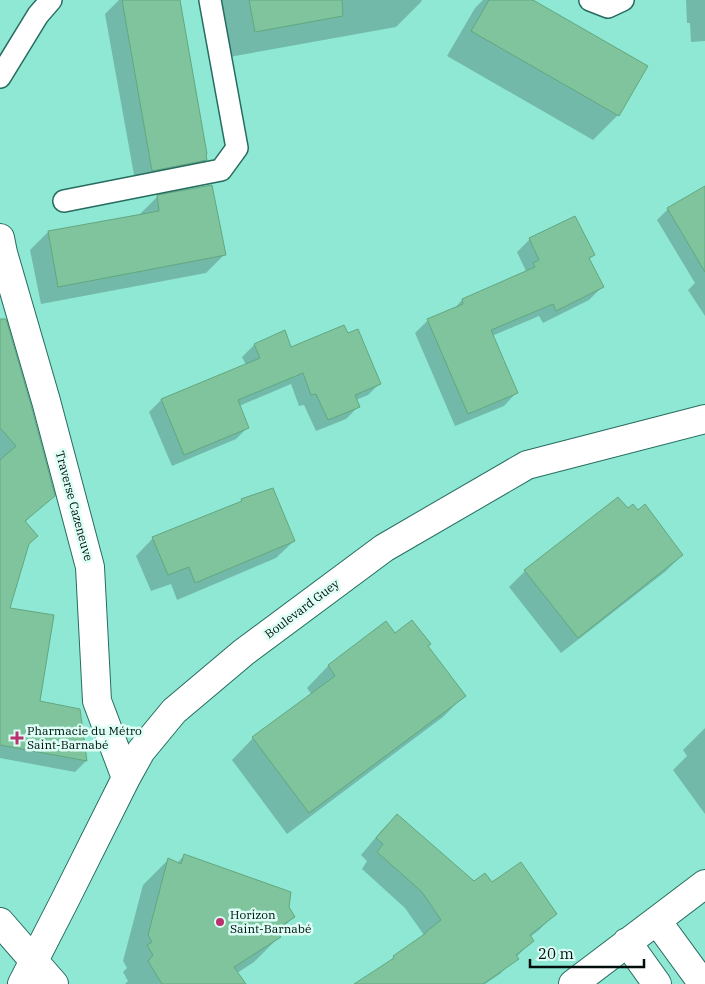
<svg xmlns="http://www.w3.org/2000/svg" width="705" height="984" font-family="'IBM Plex Serif',serif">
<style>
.shadow{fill:#0003}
.building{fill:#7fc49d;stroke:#62a780}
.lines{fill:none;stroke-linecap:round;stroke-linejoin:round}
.service-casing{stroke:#266c5f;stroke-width:24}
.minor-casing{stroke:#266c5f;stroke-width:30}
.tertiary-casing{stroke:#266c5f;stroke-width:30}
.service{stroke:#fff;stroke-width:21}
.minor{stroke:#fff;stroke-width:28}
.tertiary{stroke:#fff;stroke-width:28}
.poi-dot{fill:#ba316e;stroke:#dcfef5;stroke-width:2}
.labels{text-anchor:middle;stroke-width:5;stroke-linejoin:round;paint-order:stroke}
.street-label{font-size:12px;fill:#000f0c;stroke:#dcfef5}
.poi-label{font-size:12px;fill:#000f0c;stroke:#dcfef5;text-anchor:start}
</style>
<rect width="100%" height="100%" fill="#8fe8d4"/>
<path class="shadow" d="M119 0H179L206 160 190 176 136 186 105 14Z
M222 0H421L422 1 396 27 229 57 220 2Z
M483 0H530L618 115 593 140 447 56 475 8Z
M686 0H705V41L691 42 690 23H687Z
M211 186 224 255 206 273 41 304 30 250 48 232 139 215 157 197Z
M705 187V316L688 290 695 283 657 220 668 209Z
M530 239 593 255 589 259 602 287 589 300 543 323 539 316 492 336 516 393 504 406 455 426 415 333 428 320 454 309 462 300 526 271 517 252Z
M254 345 290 349 380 383 368 395 356 400 358 407 346 419 316 431 304 405 299 406 291 384 239 406 248 427 236 439 172 466 149 412 161 400 246 365 242 357Z
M0 359 54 495 25 522 0 549Z
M242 500 294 541 276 558 177 600 171 584 151 591 136 556 153 538 239 503Z
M628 510 682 555 666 571 561 653 509 587 525 571Z
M0 612 39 702 86 761 75 772 0 758Z
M386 623 394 635 427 646 465 695 443 717 287 834 232 760 253 738 312 695 307 688 328 666Z
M705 728V814L673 770 687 756 683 750Z
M397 815 474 883 492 884 555 914 539 930 530 937 532 941 500 974 485 984H359L386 965 394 957 424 935 405 908 362 869 367 861 361 855 381 831Z
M184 856 293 917 277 934 279 937 254 962 237 973 228 984H125L128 981 123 972 127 968 123 961 143 885 168 860 177 863Z"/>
<path class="building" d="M122 0H180L207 154H206L207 160 152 171Z
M249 0H342L343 16 255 32Z
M489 0H533L648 66 619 116 471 31Z
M212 185 226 255 58 287 48 231 159 211 157 195Z
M705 186V272L667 208Z
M575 216 595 255 589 258 604 287 556 311 553 304 491 330 518 393 468 414 427 319 463 304 462 299 535 267 533 263 539 260 529 238Z
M0 319H6L31 405 55 496 25 521 38 536 29 544 10 608 54 615 40 701 80 709 87 761 0 745V460L16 446 0 428Z
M344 325 348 333 358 329 381 384 355 395 360 407 328 420 316 394 311 395 303 373 238 400 249 428 184 455 161 399 260 358 254 344 285 330 291 347Z
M273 488 295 541 195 583 189 567 168 575 152 537 242 501 241 499Z
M618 497 628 508 633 504 638 510 645 504 683 555 578 638 524 570Z
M412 620 431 644 428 646 466 696 309 813 252 737 335 676 328 665 386 621 395 633Z
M397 814 474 881 485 873 492 882 521 862 557 914 530 935 534 941 516 955 519 959 483 984H354L394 958 393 956 426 933V932L441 920 422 892 377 852 383 844 376 838Z
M184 854 291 892 289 907 295 917 275 930 281 937 234 967 246 984H162L148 961 153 955 147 945 152 942 148 935 168 858 181 864Z"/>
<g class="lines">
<g class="service-casing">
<path id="service" d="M590 0 608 7 623 0
M0 77 38 15 51 0
M64 201 221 170 237 148 210 0"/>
</g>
<g class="minor-casing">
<path id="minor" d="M0 238 3 253 46 401 90 567 97 701 126 778
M657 921 703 984
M627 942 657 984
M22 984 64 902 126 778 141 751 174 711 244 652 384 548 527 465 705 419
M573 984 705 884"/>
</g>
<g class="tertiary-casing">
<path id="tertiary" d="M0 922 54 984"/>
</g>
<use href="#service" class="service"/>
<use href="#minor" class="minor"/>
<use href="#tertiary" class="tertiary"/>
</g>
<g class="poi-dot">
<path d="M14.5 730.5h5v5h5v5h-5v5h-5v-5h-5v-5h5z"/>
<circle cx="220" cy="922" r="5"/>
</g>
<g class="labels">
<g class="street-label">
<text transform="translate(74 506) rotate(75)" y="4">Traverse Cazeneuve</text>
<text transform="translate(302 609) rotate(-37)" y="4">Boulevard Guey</text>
</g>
<g class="poi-label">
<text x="27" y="735">Pharmacie du Métro<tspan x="27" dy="14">Saint-Barnabé</tspan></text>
<text x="230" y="919">Horizon<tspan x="230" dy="14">Saint-Barnabé</tspan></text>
</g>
</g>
<path d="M530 959v8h114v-8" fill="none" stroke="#000f0c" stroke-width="2.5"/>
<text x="538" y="959" font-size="15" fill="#000f0c" stroke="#dcfef5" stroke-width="4" paint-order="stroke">20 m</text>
</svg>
